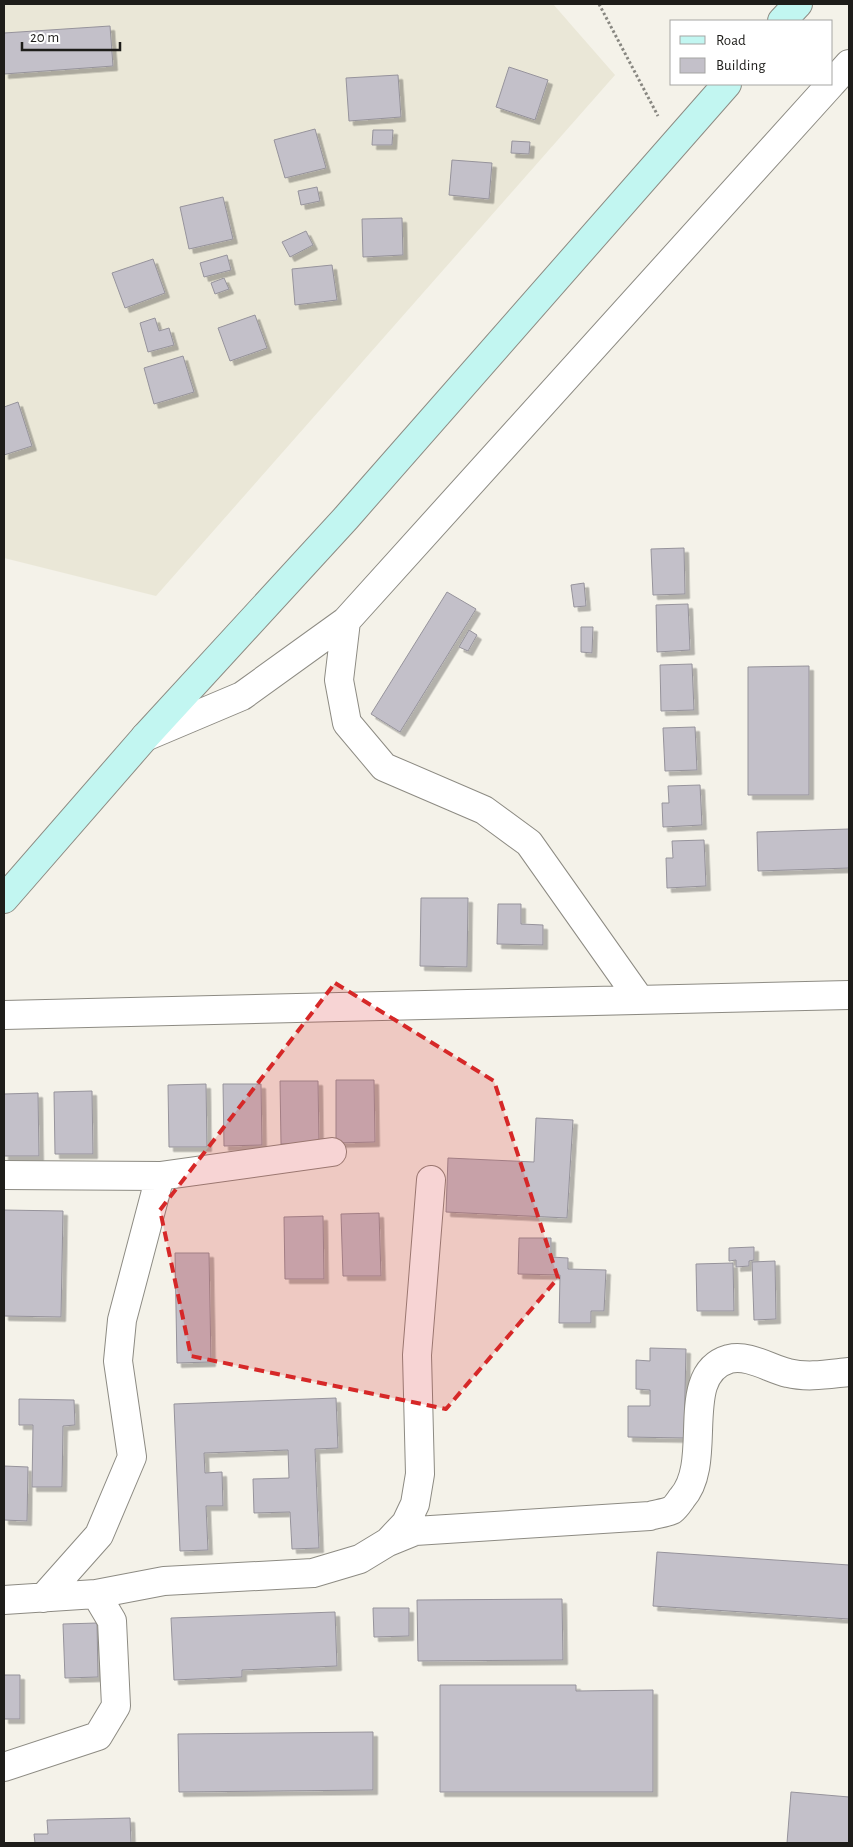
<svg xmlns="http://www.w3.org/2000/svg" width="853" height="1847" font-family="'Alegreya Sans',sans-serif">
<style>
.built{fill:#eae7d7}
.building{fill:#c3c0c9;stroke:#96939b;filter:url(#shadow)}
.lines{fill:none;stroke-linecap:round;stroke-linejoin:round}
.minor-casing{stroke:#8d8b83;stroke-width:30}
.secondary-casing{stroke:#8d8b83;stroke-width:30}
.path{stroke:#888781;stroke-width:3;stroke-dasharray:2.5 2.5;stroke-linecap:butt}
.minor{stroke:#fff;stroke-width:28}
.secondary{stroke:#c2f6f1;stroke-width:28}
.marked{fill:#d62828;fill-opacity:0.2;stroke:#d62828;stroke-width:4;stroke-dasharray:10 6;stroke-linejoin:round}
</style>
<defs>
<filter id="shadow"><feDropShadow dx="4.5" dy="4.5" stdDeviation="0" flood-color="#0004"/></filter>
</defs>
<rect width="100%" height="100%" fill="#f4f2e9"/>
<path class="built" d="M4 4H553L615 75 156 596 4 558Z"/>
<path class="building" d="M110 26 113 66 4 74V33Z
M509 67 548 80 535 120 496 107Z
M398 75 401 117 349 121 346 78Z
M315 129 326 168 285 178 274 140Z
M373 130H393L392 145H372Z
M512 141 530 142 529 154 511 153Z
M452 160 492 163 489 199 449 195Z
M317 187 320 201 301 205 298 191Z
M223 197 233 239 189 249 180 207Z
M402 218 403 255 363 257 362 219Z
M306 231 313 245 290 257 282 242Z
M227 255 231 270 204 277 200 263Z
M153 259 165 293 125 308 112 273Z
M332 265 337 300 295 305 292 269Z
M224 278 229 289 215 294 211 283Z
M255 315 267 348 230 361 218 328Z
M155 318 159 331 169 328 174 345 148 352 140 323Z
M183 356 194 392 154 404 144 368Z
M18 402 32 446 4 455V407Z
M684 548 685 594 653 595 651 549Z
M584 583 586 606 574 607 571 585Z
M447 592 476 609 400 732 371 714Z
M688 604 690 650 657 652 656 605Z
M581 627H593L592 653 581 652Z
M469 630 477 635 468 651 459 647Z
M692 664 694 710 661 711 660 665Z
M809 666V795H748V667Z
M695 727 697 770 665 771 663 728Z
M700 785 702 825 663 827 662 803H669L668 786Z
M849 829V868L758 871 757 832Z
M704 840 706 886 667 888 666 858H673L672 841Z
M421 898H468L467 967 420 966Z
M498 904H521V924L543 925V945L497 944Z
M336 1080H374L375 1142 336 1143Z
M280 1081H318L319 1143 281 1144Z
M206 1084 207 1147H169L168 1085Z
M223 1084H261L262 1145 224 1146Z
M92 1091 93 1154H55L54 1092Z
M38 1093 39 1156H4V1094Z
M536 1118 573 1120 567 1218 446 1212 448 1158 534 1162Z
M4 1210 63 1211 61 1317 4 1316Z
M379 1213 381 1276H343L341 1214Z
M323 1216 324 1279H285L284 1217Z
M519 1238H551V1257L568 1258V1269L606 1270 604 1311H591V1323H559L560 1275 518 1274Z
M754 1247V1260L749 1261V1266L736 1267V1260L729 1261V1248Z
M175 1253H209L211 1362 177 1363Z
M775 1261 776 1319 754 1320 752 1262Z
M733 1263 734 1311H697L696 1264Z
M650 1348 686 1349 684 1438 628 1437V1406H650V1390L636 1389V1360L650 1361Z
M336 1398 338 1448 315 1449 319 1548 292 1549 290 1512 254 1513 253 1479 289 1478 288 1450 204 1453 205 1473 222 1472 223 1506H206L208 1550 180 1551 174 1404Z
M19 1399 74 1400 75 1425 63 1426 62 1487H32L33 1425H19Z
M4 1466 28 1467 27 1521 4 1520Z
M657 1552 849 1565V1619L653 1606Z
M562 1599 563 1660 418 1661 417 1600Z
M373 1608H409V1636L374 1637Z
M335 1612 337 1666 242 1670V1677L174 1680 171 1618Z
M97 1623 98 1677 65 1678 63 1624Z
M4 1675H20V1719H4Z
M440 1685H576V1691L653 1690V1792H440Z
M373 1732V1790L179 1792 178 1734Z
M791 1792 849 1797V1843H787Z
M130 1818 131 1843H35L34 1834H48L47 1820Z"/>
<g class="lines">
<g class="minor-casing">
<path id="minor" d="M832 83 849 64
M346 621 339 680 347 723 384 767 484 810 529 843 640 1000
M145 737 242 696 346 621 831 84
M4 1015 849 995
M4 1175 160 1176 332 1152
M389 1541 406 1523 415 1504 420 1474 417 1355 431 1180
M43 1598 99 1535 132 1457 118 1361 122 1320 160 1176
M4 1600 96 1594 164 1581 313 1573 360 1559 388 1542 415 1531 650 1516C656 1514 666 1513 672 1510 676 1507 679 1502 682 1498 715 1461 677 1374 729 1359 749 1354 770 1369 788 1373 808 1378 829 1374 849 1372
M4 1767 98 1736 116 1706 112 1621 96 1594"/>
</g>
<g class="secondary-casing">
<path id="secondary" d="M782 21 798 4
M4 899 145 737 346 518 727 84"/>
</g>
<path class="path" d="M599 4 658 116"/>
<use href="#minor" class="minor"/>
<use href="#secondary" class="secondary"/>
</g>
<path class="marked" d="M335 983 494 1081 558 1278 446 1409 191 1356 160 1210Z"/>
<rect width="853" height="1847" fill="none" stroke="#1e1d1a" stroke-width="10"/>
<rect x="670" y="20" width="162" height="65" fill="#ffffff" stroke="#a5a5a3"/>
<rect x="680" y="36" width="25" height="8" fill="#c2f6f1" stroke="#a5a5a3"/>
<text x="716" y="45" font-size="15" fill="#1e1d1a">Road</text>
<rect x="680" y="58" width="25" height="15" fill="#c3c0c9" stroke="#a5a5a3"/>
<text x="716" y="70" font-size="15" fill="#1e1d1a">Building</text>
<path d="M22 42v8h98v-8" fill="none" stroke="#1e1d1a" stroke-width="2.5"/>
<text x="30" y="42" font-size="15" fill="#1e1d1a" stroke="#ffffff" stroke-width="4" paint-order="stroke">20 m</text>
</svg>
